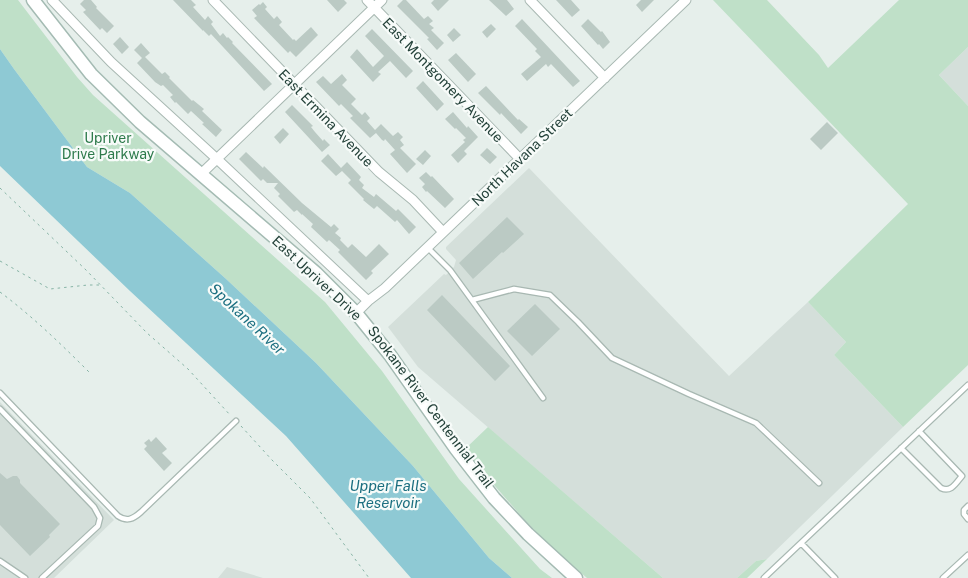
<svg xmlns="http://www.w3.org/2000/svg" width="968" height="578" font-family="'Public Sans',sans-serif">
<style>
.built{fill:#d4dfda}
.green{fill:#bfe0c8}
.water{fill:#8ec9d4}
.building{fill:#bbcac4}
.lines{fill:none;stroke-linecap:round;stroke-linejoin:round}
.lane-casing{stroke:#a8b8b2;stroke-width:7}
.street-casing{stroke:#a8b8b2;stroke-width:11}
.secondary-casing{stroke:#a4bbb3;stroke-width:15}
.path{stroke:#86b3a5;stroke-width:1;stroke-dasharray:2.5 4;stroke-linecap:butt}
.lane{stroke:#fff;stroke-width:4.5}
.street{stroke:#fff;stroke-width:9}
.secondary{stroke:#fff;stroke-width:12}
.labels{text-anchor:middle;stroke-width:4.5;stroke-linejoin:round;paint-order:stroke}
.street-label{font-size:14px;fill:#24423a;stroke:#f7fbf9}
.park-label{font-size:14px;fill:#2d7a4b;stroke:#f7fbf9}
.water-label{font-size:15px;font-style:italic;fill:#1c6f80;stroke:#f7fbf9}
</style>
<rect width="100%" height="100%" fill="#e6efeb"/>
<path class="built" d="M968 47V106L939 75Z
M529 168 729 376 808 302 846 342 834 355 903 427 767 559 756 561 737 578H663L418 367 388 327 444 274 446 275 454 267 456 260 446 249V247Z
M0 402 114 520 54 578H0Z
M227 567 263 578H218Z"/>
<path class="green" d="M0 0H18L77 77 93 95 325 302 382 371 459 479 540 569 552 578H512L489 558 413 466 316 363 225 278 130 193 87 167 14 69 0 49Z
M713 0H767L819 55 828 68 899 0H968V47L939 75 968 106V365L903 427 834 355 846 342 808 302 908 204Z
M488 427 663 578H587L547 543 523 518 481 470 465 449Z
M767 559 747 578H737L756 561Z"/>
<path class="water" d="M0 49 14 69 87 167 130 193 225 278 316 363 413 466 489 558 512 578H411L286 436 130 291 0 166Z"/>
<path class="building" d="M84 0H91L97 7 96 8 114 26 107 33 102 28 100 30 83 12 86 10 80 4Z
M173 0H191L196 5 193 7 205 20 208 16 213 22 211 24 220 36 223 33 227 38 228 37 233 42 232 43 272 84 264 91 211 34 209 36 203 30V31Z
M327 0H344L347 3 338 12Z
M403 0H406L424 19 428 16 433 21 429 24 434 28 431 30 444 43 437 50 427 39 429 38 397 6Z
M434 0H449L438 11 431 3Z
M489 0H507L514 9 506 16Z
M556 0H571L580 10 572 17Z
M641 0H654L642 12 636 5Z
M263 2 267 7 265 9 274 19 277 16 282 22 279 25 293 40 294 39 296 41 311 27 318 35 296 57 290 51 288 53 254 18 257 16 252 10 259 4 260 5Z
M522 19 580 81 573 87 551 64 548 67 546 64 527 81 521 74 541 57 535 51 537 49 515 26Z
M588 19 601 32 602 31 610 42 603 49 599 44 598 45 581 26Z
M491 24 496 29 487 38 482 32Z
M454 28 461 35 453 42 447 35Z
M372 29 413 71 406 78 390 61 378 72 381 74 373 82 350 57 357 49 373 67 384 56 365 36Z
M120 37 129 47 122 54 113 44Z
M141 43 150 53 145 57 162 74 165 72 170 77 169 78 192 101 193 100 204 109 202 111 222 130 216 137 202 124 204 123 191 111 188 114 176 102 175 103 170 97 173 95 163 85 161 86 155 82 137 63 142 58 134 50Z
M456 53 476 74 468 82 448 60Z
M342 74 347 80 342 85 356 99 351 104 362 115 365 112 370 118 367 121 375 130 381 124 393 136 398 132 403 137 400 140 404 145 400 148 416 164 407 173 390 154 395 150 385 139 384 141 382 140 376 133 370 138 350 118 353 116 341 104 339 106 316 82 323 76 331 84Z
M423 81 444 104 437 111 416 88Z
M486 86 518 120 519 119 528 127 521 134 501 113 500 115 478 93Z
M292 105 313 126 311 127 315 132 323 141 324 139 330 145 322 152 285 112Z
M453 112 467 128 468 126 478 137 464 151 467 154 458 163 451 155 465 142 463 140 466 138 456 128 455 129 445 119Z
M827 122 838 133 821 150 810 139Z
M283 128 289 134 280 144 274 137Z
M487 148 497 157 490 164 480 155Z
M425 150 431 156 423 165 416 159Z
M246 152 263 168 264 166 302 203 331 227 334 224 339 229 335 233 341 238 340 240 348 248 352 244 366 257 379 244 389 254 371 271 373 273 366 280 338 252 340 250 329 240 327 242 311 227 313 224 302 214V215L297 210 294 212 278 196 280 194 274 188 278 183H267L263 179 261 181 239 159Z
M328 154 341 168 347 162 361 177 359 180 364 185 362 188 374 197 376 194 396 211 398 209 416 227 409 234 397 220 395 222 377 206 374 209 369 205 363 200 364 199 348 183 351 180 342 171 336 176 321 161Z
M426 172 431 177 432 176 454 199 445 208 427 191 426 192 422 187 425 184 419 178Z
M507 217 524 234 503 253 502 252 473 279 459 263Z
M442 295 510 366 495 381 427 310Z
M535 304 560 329 532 356 507 331Z
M156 437 167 449 162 453 172 463 164 471 144 449 147 446 144 443 149 439 151 442Z
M0 473 7 479 13 476H17L20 480V483L60 524 49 535 50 537 30 556 0 525Z"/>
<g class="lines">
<g class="lane-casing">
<path id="lane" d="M427 247 450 270 543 398
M472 300 514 289 550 295 578 322 612 358 689 394 756 423 819 483
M0 393 118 516C127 522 133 519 141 512L236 421
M0 409 94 507 100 518 98 526 42 578
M901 448 941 488C951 493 956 483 962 476L919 431
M968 506 964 510V514L968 519
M801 543 835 578
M0 561 25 578
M764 578 968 385
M943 578 968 555"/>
</g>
<g class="street-casing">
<path id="street" d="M52 0 111 62 217 159 368 301
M213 0 379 172 413 200 443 232
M367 0 520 159
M530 0 605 78
M200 175 382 0
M356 313 368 301 385 288 686 0"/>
</g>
<g class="secondary-casing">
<path id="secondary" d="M33 0 91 74 140 122 316 273 356 313 390 355 456 449 494 498 528 534 576 578"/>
</g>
<path class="path" d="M0 188 86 270 147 333 188 369 231 416
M0 261 50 289 88 285H100
M0 292C32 316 61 344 90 373
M241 426 272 460 310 498 369 578"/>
<use href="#lane" class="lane"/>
<use href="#street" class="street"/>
<use href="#secondary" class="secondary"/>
</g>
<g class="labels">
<g class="street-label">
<text transform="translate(443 80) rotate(46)" y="5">East Montgomery Avenue</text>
<text transform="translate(326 118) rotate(46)" y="5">East Ermina Avenue</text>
<text transform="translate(522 157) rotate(-44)" y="5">North Havana Street</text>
<text transform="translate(317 278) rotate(43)" y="5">East Upriver Drive</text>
<text transform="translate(431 407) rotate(53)" y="5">Spokane River Centennial Trail</text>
</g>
<g class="park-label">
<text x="108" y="143">Upriver<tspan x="108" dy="16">Drive Parkway</tspan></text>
</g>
<g class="water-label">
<text transform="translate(247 319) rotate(43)" y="5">Spokane River</text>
<text x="388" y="491">Upper Falls<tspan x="388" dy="17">Reservoir</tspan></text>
</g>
</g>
</svg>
